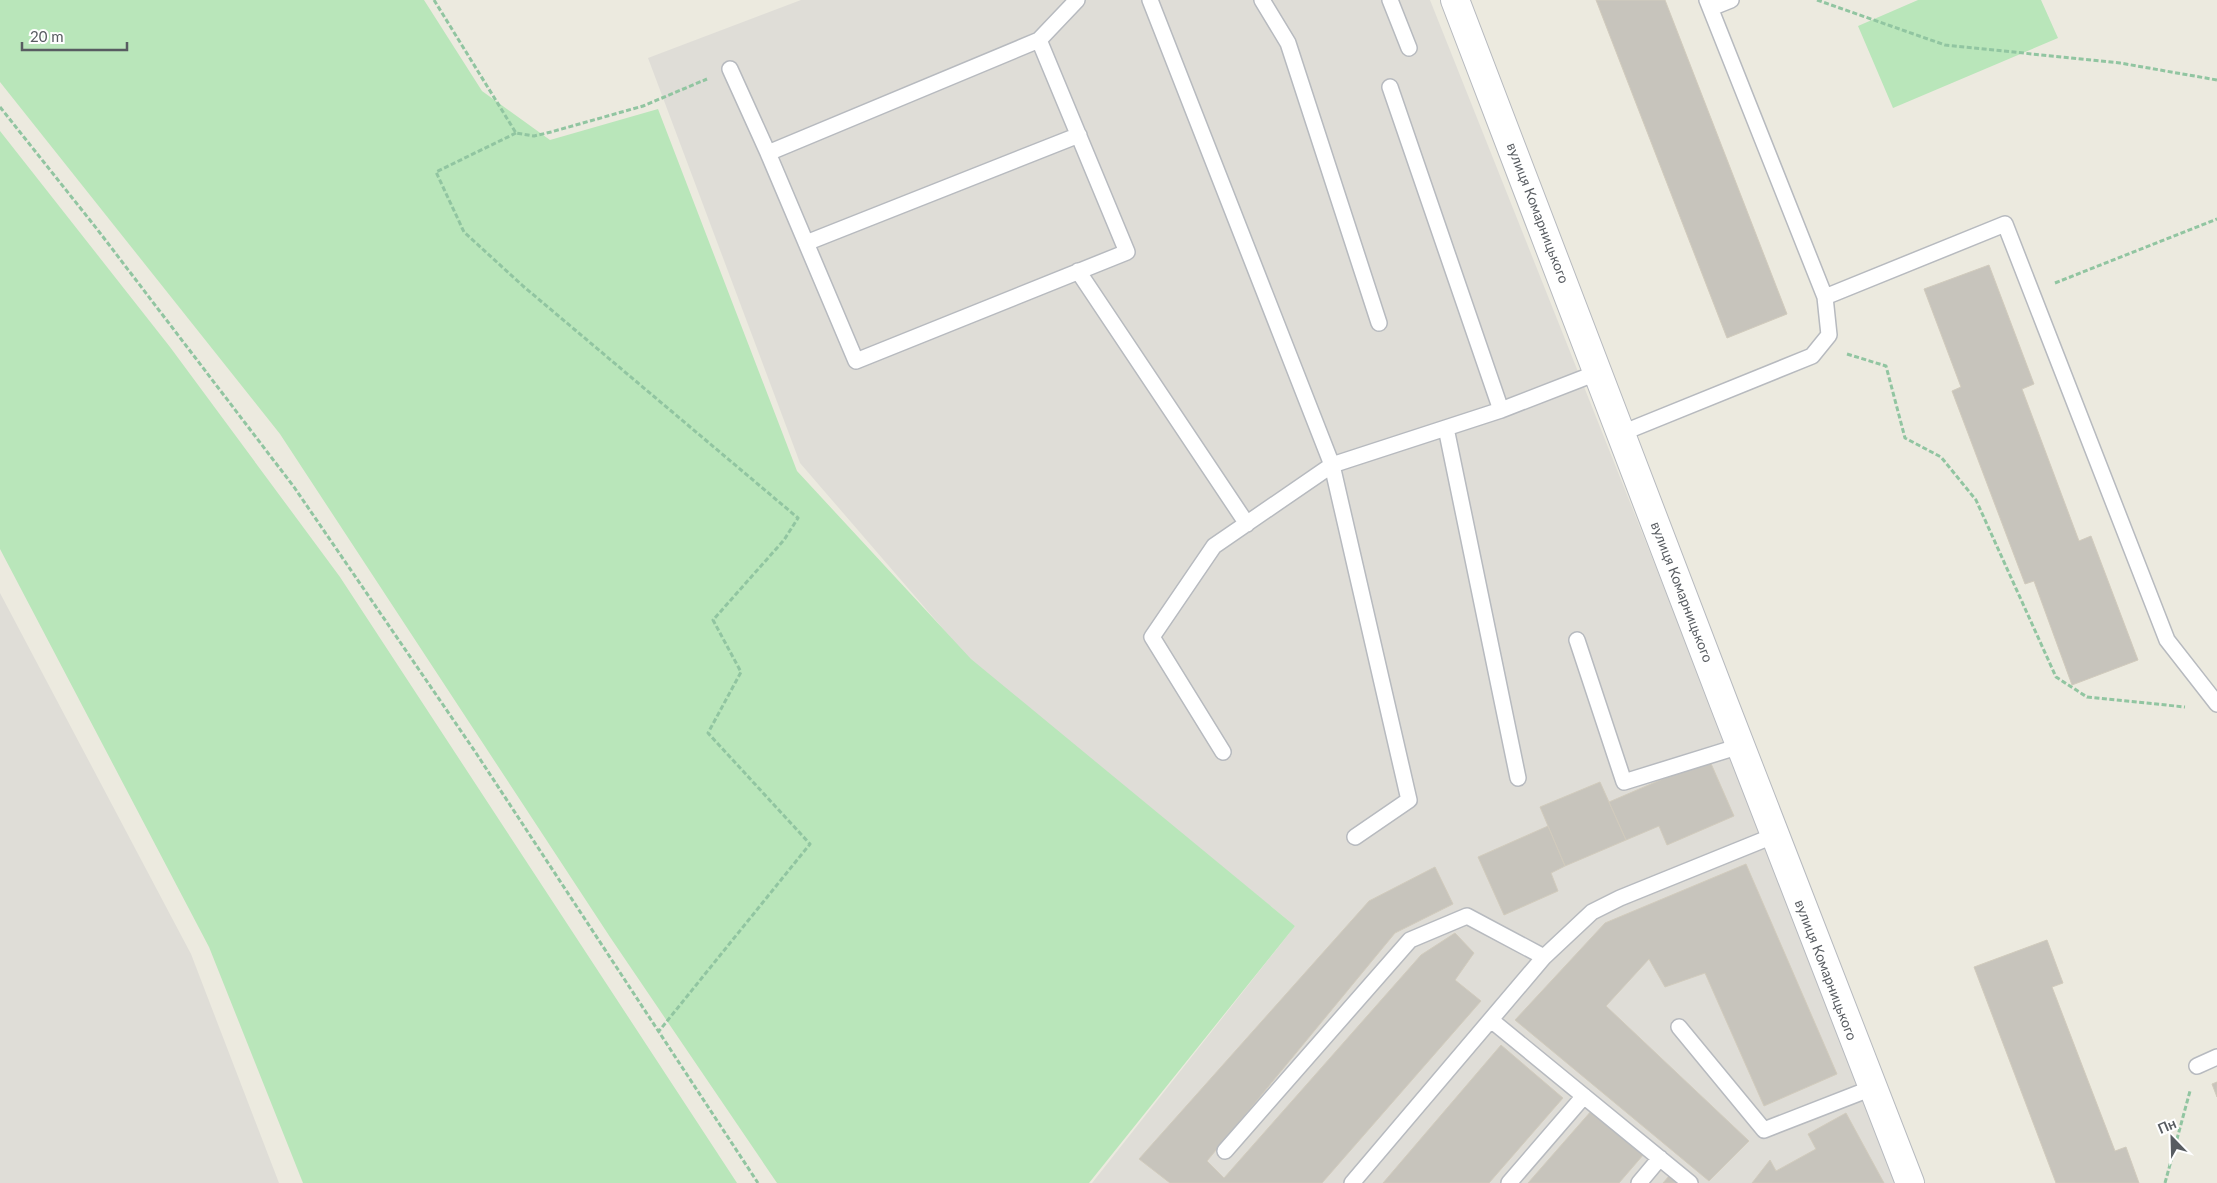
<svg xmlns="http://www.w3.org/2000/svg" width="2217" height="1183" font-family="Lato,sans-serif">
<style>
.industrial{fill:#dfddd7}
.green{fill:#b9e6ba}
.building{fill:#c7c4bc;stroke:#d1cbbd}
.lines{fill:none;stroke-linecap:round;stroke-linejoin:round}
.service-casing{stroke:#b7babf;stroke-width:18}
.minor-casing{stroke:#b7babf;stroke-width:30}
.path{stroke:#91c5a1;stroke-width:3;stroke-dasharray:5 2.5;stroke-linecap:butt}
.service{stroke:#fff;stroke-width:15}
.minor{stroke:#fff;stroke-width:28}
.labels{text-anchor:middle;stroke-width:4;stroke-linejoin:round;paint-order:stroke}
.street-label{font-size:14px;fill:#585c61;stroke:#fff}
</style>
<rect width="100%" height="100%" fill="#eceadf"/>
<path class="industrial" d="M801 0H1430L1901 1183H1092L1295 926 970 660 800 463 648 58Z
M0 593 191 954 279 1183H0Z"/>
<path class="green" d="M0 0H424L482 91 550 140 658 109 797 471 971 659 1295 926 1089 1183H777L610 937 280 434 0 82Z
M1918 0H2041L2058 38 1893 108 1858 26Z
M0 131 170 347 340 577 737 1183H303L209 947 0 549Z"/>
<path class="building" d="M1596 0H1665L1787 314 1727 338Z
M1989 265 2034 384 2022 389 2079 541 2091 536 2138 660 2072 685 2034 581 2025 584 1952 391 1961 387 1924 289Z
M1709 759 1734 816 1667 845 1659 826 1626 840 1609 802Z
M1600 782 1626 840 1565 866 1540 807Z
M1548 826 1565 866 1551 873 1558 891 1504 915 1478 857Z
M1746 864 1837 1074 1764 1106 1705 973 1665 987 1649 959 1606 1006 1749 1141 1709 1181 1515 1020 1605 923Z
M1435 867 1453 904 1395 933 1207 1161 1224 1178 1421 955 1455 933 1474 953 1455 980 1481 1001 1322 1183H1170L1139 1159 1369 901Z
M2047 940 2063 983 2052 987 2115 1151 2126 1147 2139 1183H2056L1974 967Z
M1501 1045 1563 1098 1489 1183H1383Z
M2217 1082V1097L2212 1084Z
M1592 1110 1644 1154 1619 1183H1528Z
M1846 1113 1884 1183H1752L1770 1160 1776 1171 1816 1149 1808 1134Z
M1669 1176 1677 1183H1663Z"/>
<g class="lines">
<g class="service-casing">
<path id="service" d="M1150 0 1332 465 1501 410 1390 87
M1262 0 1288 43 1379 323
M1390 0 1409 48
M1711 8 1731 0
M730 69 768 153 1039 40 1077 0
M768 153 856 361 1127 252 1039 40
M806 243 1079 135
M1078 271 1247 524
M1825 297 2005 224 2167 640 2217 704
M1501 410 1599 372
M1446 428 1518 778
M1622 433 1812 356 1829 335 1825 297 1707 0
M1577 640 1624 782 1740 746
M1223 752 1152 637 1214 546 1332 465 1409 800 1355 837
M1491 1020 1690 1183
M1679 1027 1764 1130 1872 1088
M2197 1066 2217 1057
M1225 1151 1410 940 1467 916 1544 957
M1352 1183 1544 957 1592 912 1620 898 1773 836
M1509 1183 1584 1096
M1639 1183 1660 1158"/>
</g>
<g class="minor-casing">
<path id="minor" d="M1455 0C1607 394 1755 790 1910 1183"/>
</g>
<path class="path" d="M434 0 516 133 534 136 551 132 643 106 707 79
M1817 0 1945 45 2120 63 2217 80
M0 107 97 229 294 487 476 753 758 1183
M516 133 436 172 464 232 523 286 798 518 784 540 713 620 741 672 708 733 810 844 659 1031
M2055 283 2217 219
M1847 354 1886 366 1905 438 1941 457 1976 500 2056 677 2087 697 2185 707
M2165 1183 2190 1091"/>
<use href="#service" class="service"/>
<use href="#minor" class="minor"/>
</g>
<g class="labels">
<g class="street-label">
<text transform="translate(1538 213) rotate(69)" y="5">вулиця Комарницького</text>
<text transform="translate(1682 592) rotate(69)" y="5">вулиця Комарницького</text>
<text transform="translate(1826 970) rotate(69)" y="5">вулиця Комарницького</text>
</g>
</g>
<g transform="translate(2172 1138) rotate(337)" stroke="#ffffff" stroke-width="4" paint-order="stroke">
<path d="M0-4L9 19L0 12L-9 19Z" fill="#585c61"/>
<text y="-8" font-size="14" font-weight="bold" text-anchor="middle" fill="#585c61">Пн</text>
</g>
<path d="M22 42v8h105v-8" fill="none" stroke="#585c61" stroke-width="2.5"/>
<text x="30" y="42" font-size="15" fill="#585c61" stroke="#ffffff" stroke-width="4" paint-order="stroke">20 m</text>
</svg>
